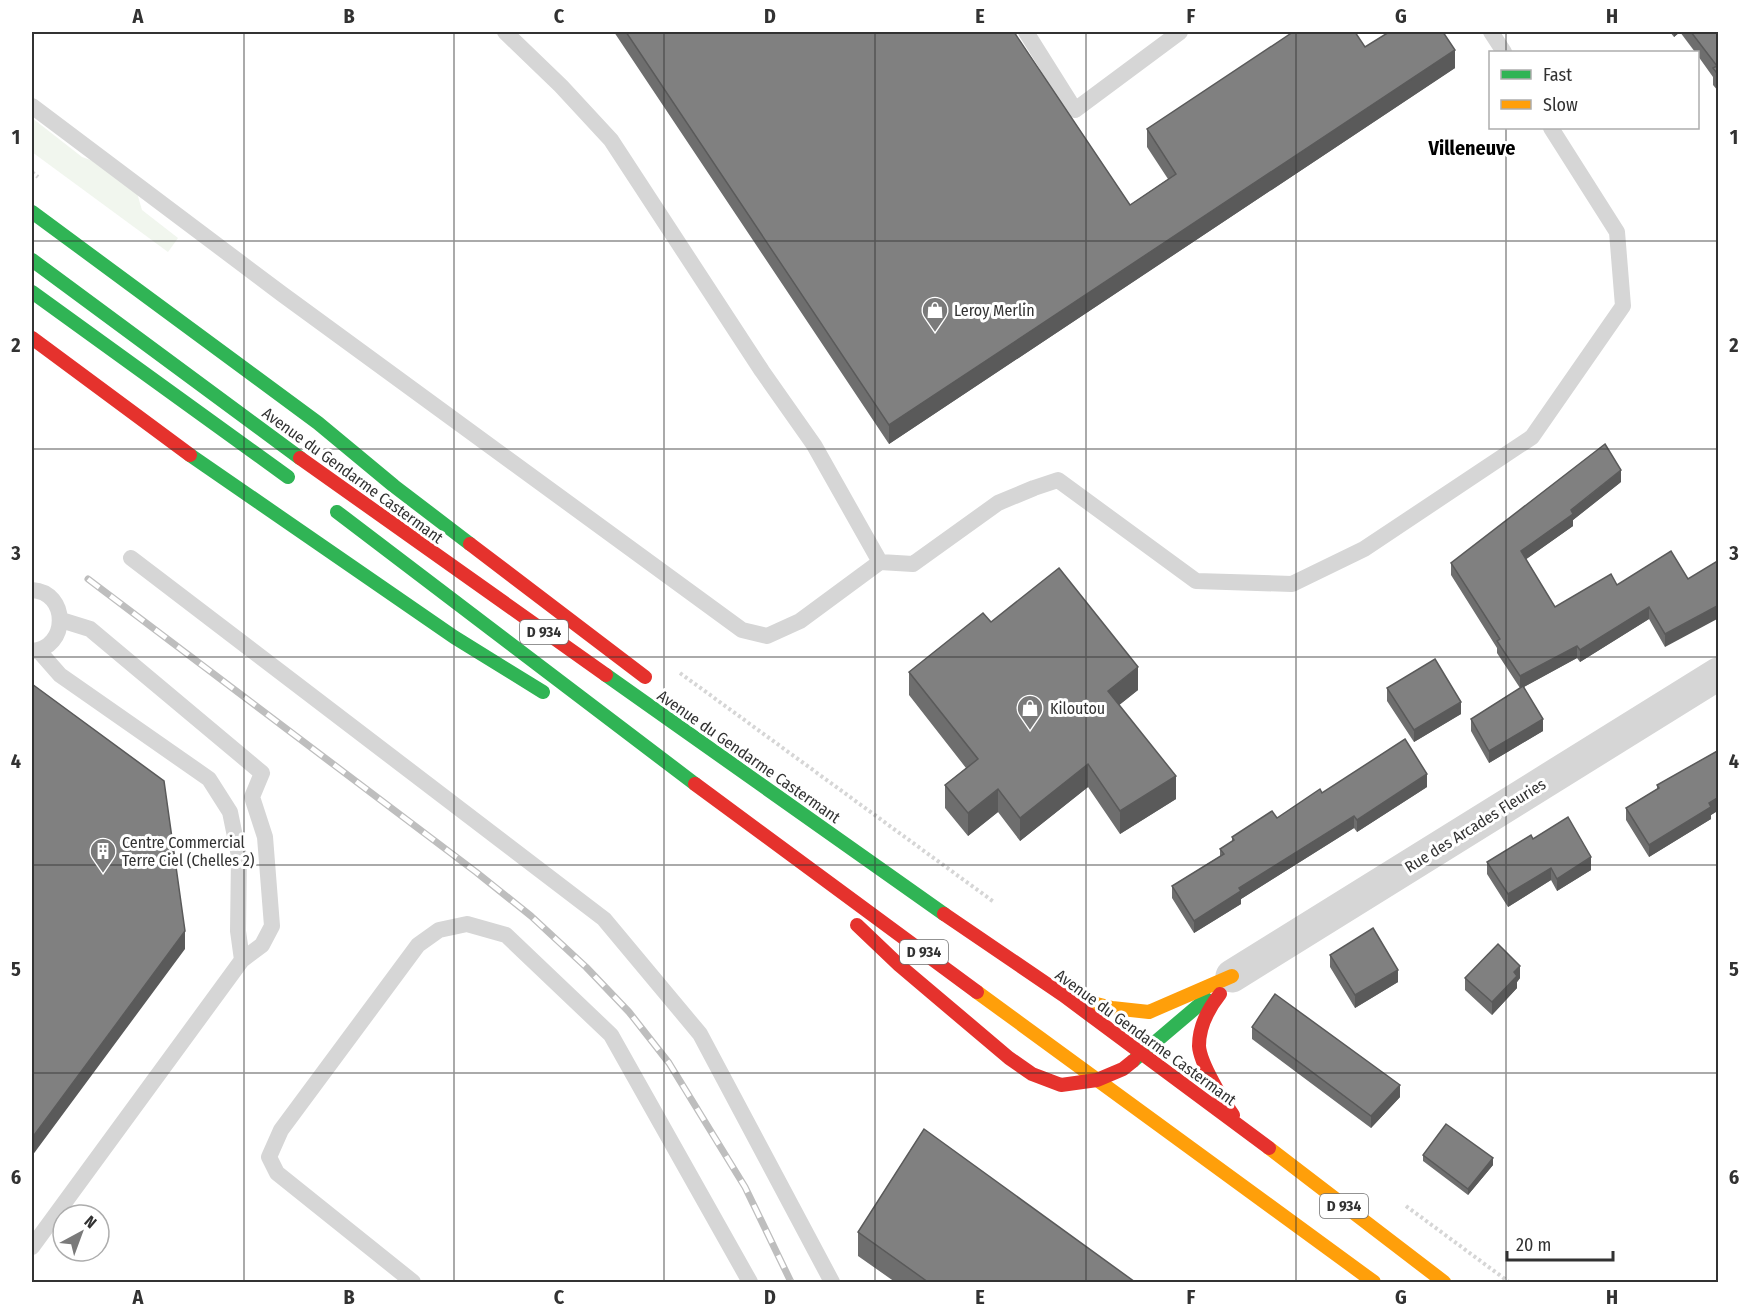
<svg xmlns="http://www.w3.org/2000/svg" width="1750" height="1314" font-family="'Fira Sans Condensed',sans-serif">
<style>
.green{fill:#f1f6ee}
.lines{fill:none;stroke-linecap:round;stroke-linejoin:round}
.path{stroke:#d6d6d6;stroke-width:4;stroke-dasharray:3 3;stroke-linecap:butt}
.lane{stroke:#d6d6d6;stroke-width:16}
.street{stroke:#d6d6d6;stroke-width:33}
.fast{stroke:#30b455;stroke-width:14}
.slow{stroke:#ff9f0a;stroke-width:14}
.jam{stroke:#e5322d;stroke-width:14}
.rail-casing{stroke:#bebebe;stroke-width:7}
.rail{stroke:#fff;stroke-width:4.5;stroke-dasharray:14;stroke-linecap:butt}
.wall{fill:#6e6e6e}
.shaded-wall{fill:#5a5a5a}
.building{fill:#808080;stroke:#5a5a5a;stroke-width:1.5}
.grid{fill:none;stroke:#323232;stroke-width:1.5;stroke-opacity:0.55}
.labels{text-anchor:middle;stroke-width:6;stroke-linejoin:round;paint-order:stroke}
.shield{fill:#fff;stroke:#707070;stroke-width:1.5}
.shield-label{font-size:15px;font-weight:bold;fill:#323232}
.poi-label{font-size:16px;fill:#323232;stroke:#fff;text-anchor:start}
.street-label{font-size:16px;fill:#323232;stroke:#fff}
.quarter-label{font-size:20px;font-weight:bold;fill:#000;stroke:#fff}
.neatline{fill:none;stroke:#323232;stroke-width:2}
.grid-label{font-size:20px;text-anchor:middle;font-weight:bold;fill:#323232}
</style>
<rect width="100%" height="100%" fill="#fff"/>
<path class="green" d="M32 118 82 157 99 163 137 193 142 210 178 238 168 252 32 152Z"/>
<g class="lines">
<path class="path" d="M32 172 38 177
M680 673 994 902
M1406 1206 1509 1282"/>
<path class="lane" d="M505 32 561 86 611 140 762 371 814 445 880 562
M1026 32 1075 110 1180 32
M1491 32 1504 52
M32 106 282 294 742 630 767 636 800 621 880 562 913 564 998 503 1034 488 1058 480 1196 581 1292 584 1364 549 1532 437 1623 306 1617 232 1551 128
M131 558 604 919 700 1034 832 1282
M32 590C69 592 69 648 32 651
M38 650 60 675 209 779 230 812 239 856 238 931 242 960
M32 1247 242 960 262 945 272 926 265 837 252 797 262 773 90 629 61 620
M413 1282 277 1173 269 1157 281 1130 418 945 439 930 467 924 506 935 611 1035 750 1282"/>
<path class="street" d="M1232 976 1718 674"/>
<path class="fast" d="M32 212 318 423 394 486 470 544
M32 260 300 458
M32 292 288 477
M190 455 454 637 543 692
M337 512 695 784
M606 675 944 914
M1133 1061 1206 999"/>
<path class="slow" d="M977 992 1374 1282
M1077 999 1112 1008 1149 1012 1232 976
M1269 1148 1444 1282"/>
<path class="jam" d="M32 338 190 455
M300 458 606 675
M470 544 645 677
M695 784 977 992
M944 914 1063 995 1269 1148
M857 925 899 965 1009 1058 1032 1074 1061 1085 1097 1080 1123 1069 1133 1061
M1220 994C1208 1009 1199 1027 1199 1046 1200 1063 1223 1101 1233 1115"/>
<g class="rail-casing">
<path id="rail" d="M88 579 476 872 531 916 586 967 629 1012 669 1063 745 1187 791 1282"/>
</g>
<use href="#rail" class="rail"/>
</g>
<path class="wall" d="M614 32H1014L1130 205 1168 179 1147 147V129L1365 47 1455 68 889 444Z
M1670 32H1719V92L1713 85V77L1698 56V52H1695L1680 32 1674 37Z
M1621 482 1573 520V526L1526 559 1555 607 1617 585 1671 551 1665 647 1649 619 1580 662 1577 658 1524 687 1543 731 1489 763 1471 731V719L1520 688 1497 653V648L1451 575V563Z
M991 622 1138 690 1119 705 1176 799 1120 834 1088 787 1020 841 998 812 968 836 945 808V785L966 768 909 695V672Z
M1387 688 1461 714 1414 742 1387 701Z
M1719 744V810L1711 815V819L1649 857 1626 820V808L1657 789V785L1717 751V745Z
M1427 787 1357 832 1354 828 1241 899V904L1194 933 1172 898V886L1220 856V849L1232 842V837L1277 818Z
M1533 839 1591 870 1557 891 1551 880 1508 907 1487 874V862Z
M1330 955 1398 982 1355 1008 1330 967Z
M1465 978H1520L1517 982V988L1492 1015 1465 990Z
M1252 1027 1400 1097 1371 1128 1252 1039Z
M1423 1155 1493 1165 1468 1195 1423 1161Z
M858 1232 1135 1282H895L858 1256Z"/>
<path class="shaded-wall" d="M1674 32H1680L1674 37Z
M1455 50V68L889 444V425Z
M1621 470V482L1573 520V526L1521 563V551Z
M1719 605V618L1665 647V634Z
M1649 607V619L1580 662V650Z
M1577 646V658L1520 689V676Z
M1138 667V690L1108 714V691Z
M1461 702V714L1414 742V730Z
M1543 719V731L1489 763V751Z
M1088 764V787L1020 841V818Z
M1427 774V787L1357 832V820Z
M1176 776V799L1120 834V811Z
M998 789V812L968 836V813Z
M1719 797V810L1711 815V819L1649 857V845Z
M1354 816V828L1241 899V904L1194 933V921L1239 888Z
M1591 857V870L1557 891V879Z
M1551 868V880L1508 907V894Z
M185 931V949L32 1156V1138Z
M1520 966V978L1517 982V988L1492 1015V1002L1514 972Z
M1398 970V982L1355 1008V995Z
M1400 1085V1097L1371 1128V1116Z
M1493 1158V1165L1468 1195V1189Z"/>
<path class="building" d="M626 32H1014L1130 205 1176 174 1147 129 1293 32H1355L1365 47 1389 32H1443L1455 50 889 425Z
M1691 32H1719V76L1713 68 1717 66Z
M1605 444 1621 470 1571 510 1573 514 1521 551 1555 607 1611 574 1617 585 1671 551 1688 579 1719 560V605L1665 634 1649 607 1580 650 1577 646 1520 676 1497 641 1500 639 1451 563Z
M1059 568 1138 667 1108 691 1176 776 1120 811 1088 764 1020 818 998 789 968 813 945 785 978 759 909 672 983 613 991 622Z
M1435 659 1461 702 1414 730 1387 688Z
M32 684 164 781 185 931 32 1138Z
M1523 686 1543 719 1489 751 1471 719Z
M1405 739 1427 774 1357 820 1354 816 1239 888 1241 891 1194 921 1172 886 1224 854 1220 849 1234 840 1232 837 1272 811 1277 818 1320 789 1322 793Z
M1719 750V797L1709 803 1711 807 1649 845 1626 808 1659 788 1657 785Z
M1568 817 1591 857 1557 879 1551 868 1508 894 1487 862 1531 835 1533 839Z
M1373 928 1398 970 1355 995 1330 955Z
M1498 944 1520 966 1514 972 1517 976 1492 1002 1465 978Z
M1275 994 1400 1085 1371 1116 1252 1027Z
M1446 1124 1493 1158 1468 1189 1423 1155Z
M924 1129 1135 1282H928L858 1232Z"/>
<path class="grid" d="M244 32V1282M454 32V1282M664 32V1282M875 32V1282M1086 32V1282M1296 32V1282M1506 32V52M1506 128V1282M32 241H1718M32 449H1718M32 657H1718M32 865H1718M32 1073H1718"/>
<defs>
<g id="shop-pin" transform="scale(1.35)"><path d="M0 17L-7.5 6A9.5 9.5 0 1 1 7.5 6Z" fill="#7a7a7a" stroke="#fff"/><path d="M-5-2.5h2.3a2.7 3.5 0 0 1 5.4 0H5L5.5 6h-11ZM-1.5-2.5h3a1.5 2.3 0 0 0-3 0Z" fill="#fff"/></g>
<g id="building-pin" transform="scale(1.35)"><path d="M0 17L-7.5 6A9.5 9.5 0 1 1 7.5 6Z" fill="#7a7a7a" stroke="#fff"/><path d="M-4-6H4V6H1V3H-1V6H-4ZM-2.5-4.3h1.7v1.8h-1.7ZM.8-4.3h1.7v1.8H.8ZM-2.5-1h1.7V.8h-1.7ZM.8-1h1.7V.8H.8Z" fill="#fff"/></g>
</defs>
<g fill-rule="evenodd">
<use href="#shop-pin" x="935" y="310"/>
<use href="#shop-pin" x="1030" y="708"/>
<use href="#building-pin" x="103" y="851"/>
</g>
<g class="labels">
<g class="shield">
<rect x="520" y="620" width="48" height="24" rx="4.5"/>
<rect x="900" y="940" width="48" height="24" rx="4.5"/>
<rect x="1320" y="1194" width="48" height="24" rx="4.5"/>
</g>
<g class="shield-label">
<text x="544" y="637">D 934</text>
<text x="924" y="957">D 934</text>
<text x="1344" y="1211">D 934</text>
</g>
<g class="poi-label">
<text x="954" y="316">Leroy Merlin</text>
<text x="1050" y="714">Kiloutou</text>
<text x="122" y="848">Centre Commercial<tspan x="122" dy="18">Terre Ciel (Chelles 2)</tspan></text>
</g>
<g class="street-label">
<text transform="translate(353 475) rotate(36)" y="6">Avenue du Gendarme Castermant</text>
<text transform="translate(749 756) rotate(35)" y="6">Avenue du Gendarme Castermant</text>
<text transform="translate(1475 825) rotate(-32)" y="6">Rue des Arcades Fleuries</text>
<text transform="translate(1146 1037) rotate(36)" y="6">Avenue du Gendarme Castermant</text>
</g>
<g class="quarter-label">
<text x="1472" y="155">Villeneuve</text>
</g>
</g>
<rect width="1750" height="1314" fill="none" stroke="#ffffff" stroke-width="66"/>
<rect x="1489" y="51" width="210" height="78" fill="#ffffff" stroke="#adadad" stroke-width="1.5"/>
<rect x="1501" y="70" width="30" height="9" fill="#30b455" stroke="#adadad" stroke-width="1.5"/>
<text x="1543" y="81" font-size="18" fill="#323232">Fast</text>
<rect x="1501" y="100" width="30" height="9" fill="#ff9f0a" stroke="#adadad" stroke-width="1.5"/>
<text x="1543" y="111" font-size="18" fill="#323232">Slow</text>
<g transform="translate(81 1233) rotate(41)"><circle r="28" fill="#ffffff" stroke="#adadad" stroke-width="1.5"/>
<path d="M0-4.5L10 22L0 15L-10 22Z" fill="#7a7a7a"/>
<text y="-9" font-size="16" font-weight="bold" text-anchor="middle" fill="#323232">N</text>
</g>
<path d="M1507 1251v9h106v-9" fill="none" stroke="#323232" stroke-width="3"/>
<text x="1516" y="1251" font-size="18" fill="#323232" stroke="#ffffff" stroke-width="4.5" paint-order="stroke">20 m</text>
<rect x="33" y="33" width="1684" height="1248" class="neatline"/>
<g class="grid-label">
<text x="138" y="23">A</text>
<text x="349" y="23">B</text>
<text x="559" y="23">C</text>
<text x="770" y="23">D</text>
<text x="980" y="23">E</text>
<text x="1191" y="23">F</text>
<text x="1401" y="23">G</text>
<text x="1612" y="23">H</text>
<text x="16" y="144">1</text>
<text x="1734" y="144">1</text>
<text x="16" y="352">2</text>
<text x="1734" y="352">2</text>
<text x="16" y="560">3</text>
<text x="1734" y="560">3</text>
<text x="16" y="768">4</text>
<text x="1734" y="768">4</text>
<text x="16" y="976">5</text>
<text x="1734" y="976">5</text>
<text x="16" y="1184">6</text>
<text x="1734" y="1184">6</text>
<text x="138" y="1304">A</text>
<text x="349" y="1304">B</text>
<text x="559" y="1304">C</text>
<text x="770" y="1304">D</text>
<text x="980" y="1304">E</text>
<text x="1191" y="1304">F</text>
<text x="1401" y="1304">G</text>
<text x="1612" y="1304">H</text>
</g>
</svg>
